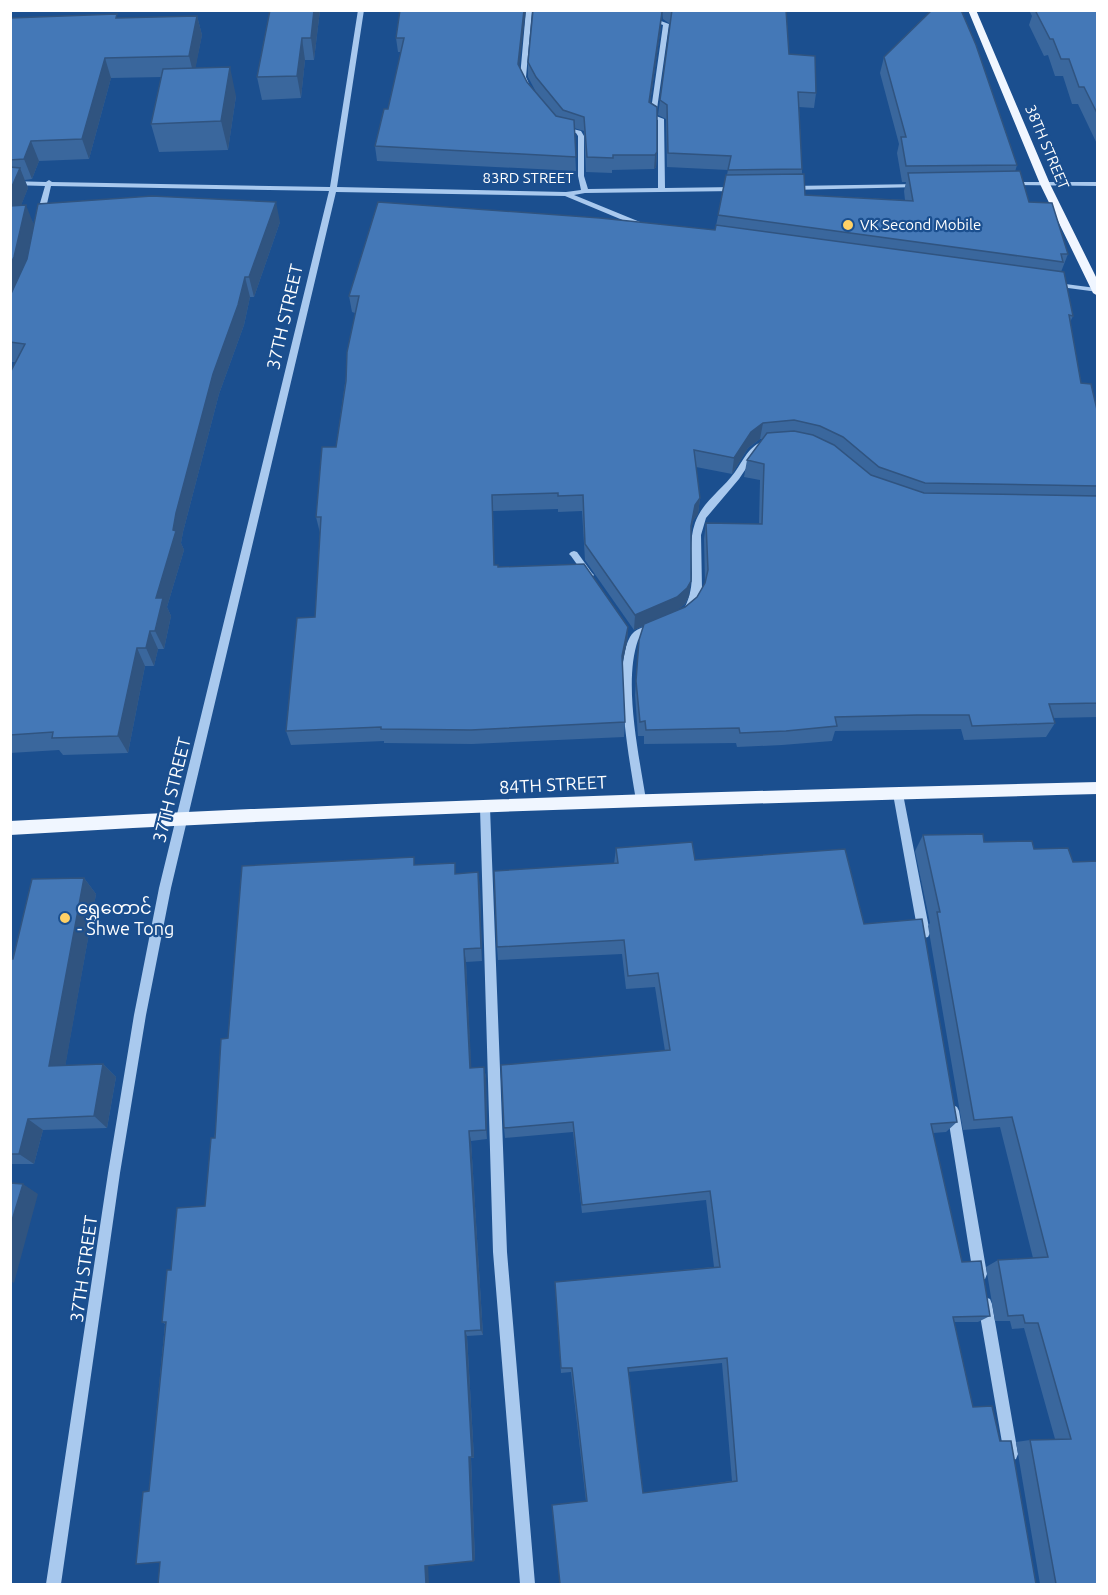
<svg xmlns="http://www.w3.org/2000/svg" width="1108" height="1595" font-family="Ubuntu,'Noto Sans Myanmar',sans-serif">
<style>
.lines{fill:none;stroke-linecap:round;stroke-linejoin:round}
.minor{fill:#a9c9ee;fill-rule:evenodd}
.major{fill:#f0f6ff;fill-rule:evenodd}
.wall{fill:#3a679d;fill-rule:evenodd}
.shaded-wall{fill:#305480}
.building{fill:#4478b7;stroke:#305480;stroke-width:1.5;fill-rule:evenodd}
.poi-dot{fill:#ffd166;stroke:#1b4f8f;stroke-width:2}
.labels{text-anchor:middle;stroke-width:4.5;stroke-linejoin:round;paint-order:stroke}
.far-street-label{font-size:15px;fill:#fff;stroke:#1b4f8f}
.far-poi-label{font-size:15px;fill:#fff;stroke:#1b4f8f;text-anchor:start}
.street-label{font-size:18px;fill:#fff;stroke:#1b4f8f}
.poi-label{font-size:18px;fill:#fff;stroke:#1b4f8f;text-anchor:start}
</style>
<rect width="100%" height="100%" fill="#1b4f8f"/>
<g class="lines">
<path class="minor" d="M358 10H364L337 187 566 192 581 190 578 176V136L576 133 559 129V127L561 126 581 131 584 136V176L588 189 658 188V120L650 117 663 25 655 22 654 10H660L661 21 669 24 656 116 664 119 665 188 736 187 740 189 736 191 585 193 574 195 640 222 641 224 637 226 565 196 336 192 171 888 146 1015 120 1173 61 1584H46L108 1173 134 1015 159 888 329 191 51 186 44 217 40 219 36 217 45 186 10 185V181L46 182 49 180 52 182 330 187Z
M526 10H532L526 77 530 86 527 88 524 86 520 77Z
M1009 182H1098V186L1007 185 1006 184Z
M919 184 922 186 921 187 790 190 786 188 790 186Z
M1050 282 1096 288 1098 292 1053 286H1050Z
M766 440 770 443 769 445 755 455 739 479 706 518 701 535 702 589 699 599 692 612H686L684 609C700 579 685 552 695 523 702 502 722 490 735 472 744 459 749 445 766 440Z
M574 551 577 552 592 573 594 575 592 577H586L571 556 569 554 571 552Z
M654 623 659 627 657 630 638 640C623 683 639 755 646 800L645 803H637L636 800C630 764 612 668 630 637 634 629 646 626 654 623Z
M898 790 902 791 903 794 930 933 928 937 924 938 920 937 918 933 893 794 894 791Z
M485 803 489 805 490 808 507 1252 535 1584H520L493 1252 480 808 481 805Z
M953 1105 957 1107 959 1111 987 1274 985 1279 980 1281 975 1279 973 1274 947 1111 949 1107Z
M985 1297 990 1299 992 1304 1018 1454 1016 1459 1011 1461 1006 1459 1004 1454 978 1304 980 1299Z"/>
<path class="major" d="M968 10H976L1050 184 1098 281V296L1093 293 1040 184Z
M1098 782V794C735 804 372 813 10 835V821C372 801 735 791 1098 782Z"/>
</g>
<path class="wall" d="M320 10 314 60H305L301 98 262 100 257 77Z
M400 10 519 67 527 82 536 92 528 77V62L661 26 650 103 657 152 656 167 654 169 612 170V173L586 172 584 131 574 128 576 171 377 161 375 146 388 109 401 52H398L396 38Z
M662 10H786L789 54 816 93 814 108 799 107 802 169V174L805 195 905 200 904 191 906 182H902L897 153 899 144 880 73 884 57 1017 165 1015 172 1029 202 1068 254 1061 272 1073 316 1070 322 1081 383 1098 414V717L1053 718 1055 723 1046 737 964 740 961 729 910 730 835 731 832 741 782 745 737 747 736 743 644 744V736H638L635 695 639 640 644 626 634 630 585 560 582 511 558 512V509L493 511 494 565 498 567 628 627 627 642 622 663 625 722 624 737 472 744 384 743V741L291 745 286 731 315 617 320 533 316 517 336 447 355 313 352 312 349 296 715 230 728 170 667 167 666 119 658 115 660 100 670 24 663 19ZM760 439H763L747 460 744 477 760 480 759 524 706 523 704 539 705 583 697 597 685 607 677 610 685 604 689 596 691 530 693 521 698 514 700 498 696 467 732 474 748 448Z
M1029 10H1098V146L1078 104H1072L1063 76H1055L1048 55 1044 56 1029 25 1032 16Z
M197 16 202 35 195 68 236 96 228 150 159 152 151 124 162 77 111 78 89 159 39 161 32 179 25 180 28 188 21 205 34 224 280 222 254 297H250L244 325 219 394 183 532 181 543 184 550 167 607 171 616 164 649H158L154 666H145L128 753 63 755 59 750 10 753V372L16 362H10V18H119Z
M923 835 984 842 1034 849 1073 862 1098 1584H1039H1040L1016 1442 1030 1440 1055 1439 1024 1328 1012 1329 1010 1321H995L986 1267 998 1260 1033 1258 1000 1127 963 1130 928 926 930 923 915 851Z
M616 848 695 860 864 924 957 1122 946 1132 933 1133 962 1262 990 1316 978 1322H954L973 1407 1000 1441 1036 1584 586 1501 571 1372 561 1373 555 1282 714 1267 706 1200 582 1213 573 1132 505 1138 504 1128 665 1051 655 987 626 989 622 954 498 960 497 947 614 864ZM722 1363 732 1481 643 1493 628 1372Z
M416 865 457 874 480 886 482 961 466 962 471 1068 484 1067 486 1078 487 1139 471 1141 483 1335 467 1336 474 1458H471L475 1560 473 1561 160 1562 149 1491 165 1324 162 1322 171 1270 205 1206 228 1038Z
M84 878 96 894 65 1066 103 1064 116 1077 107 1128 43 1130 34 1164H10V959H13Z"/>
<path class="shaded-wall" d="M314 10H320L314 60 311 38Z
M524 10H526L518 78V64Z
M662 12 661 26 648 117 649 102Z
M197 16 202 35 194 76 189 56Z
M302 38 305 60 301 98 297 76Z
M105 58 111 78 89 159 82 139Z
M230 67 236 96 228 150 221 121Z
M31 141 39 161 32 179 24 159Z
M657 152 656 167 654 169 655 155Z
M20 168 28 188 13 226 10 220V191Z
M276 202 280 222 254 297 249 277Z
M26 205 34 225 23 277 10 306V265Z
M245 277 250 297 244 325 219 394 183 532 181 543 184 550 167 607 171 616 164 649 155 631 156 598 173 530 176 513 213 374Z
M763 423 760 439 748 448 732 474 734 458 751 432Z
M700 498 698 514 693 521 689 542 695 505Z
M691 581 689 596 685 604 675 612 634 630 635 615Z
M628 627 627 642 621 671 622 656Z
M150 631 158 649 154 666 146 648Z
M137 648 145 666 128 753 118 736Z
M478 872 480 886 482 961 481 948Z
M84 878 96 894 63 1079 49 1066Z
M464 949 466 962 472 1079 470 1068Z
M103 1064 116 1077 107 1128 94 1116Z
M484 1067 486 1078 487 1139 486 1130Z
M28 1119 43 1130 34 1164 19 1154Z
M469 1131 471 1141 483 1335 481 1330Z
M23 1184 38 1194 14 1283 10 1281V1227Z
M465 1331 467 1336 474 1458 472 1457Z
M469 1457 471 1458 475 1560 473 1561Z
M428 1564 429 1584H426L425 1566Z"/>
<path class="building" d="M270 10H314L311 38H302L297 76 257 77Z
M400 10H524L518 64 527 82 556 116 574 120 576 157 375 146 384 109H388L404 38H396Z
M533 10H658L662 12 649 102 657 107V152L655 155H613V158L587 157 584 117 563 110 536 77 528 62Z
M672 10H786L789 54 815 56 816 93 798 92 802 169 728 170 731 156 668 153 667 105 660 100Z
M932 10H961L976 45 1017 165 906 166 901 137H906L884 57Z
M1035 10H1098V115L1084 87H1079L1069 59H1061L1053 39H1050Z
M117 14 116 18 197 16 189 56 105 58 82 139 31 141 24 159 10 160V18Z
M230 67 221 121 151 124 163 69Z
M10 167 20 168 10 191Z
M1020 171 1029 202 1052 203 1068 254H1061L1063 262 718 215 726 175 804 174 805 195 913 201 908 173Z
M152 196 276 202 249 277H245L238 305 213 374 176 513 173 530 176 531 156 598H163L155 631H150L146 648H137L118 736 52 738 53 732 10 735V373L25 344 10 342V296L27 259 38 204Z
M378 202 600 218 715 230 716 225 1064 272 1073 316 1069 315 1081 383 1091 384 1098 414V486L925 483 879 467 843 437 820 426 794 420 763 423 751 432 734 458 694 450 700 498 695 505 691 526V581L687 588 677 597 635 615 585 544 583 495 558 496V493L492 495 494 565H498V567L584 564 628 627 622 656 625 722 471 730 381 729V727L286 731 297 618 315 617 321 517H316L322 447H336L346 381 347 352 359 296H349Z
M26 205 14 257 10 265V206Z
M794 431 813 435 834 445 871 475 924 493 1098 496V703L1049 704 1055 723 972 726 969 715H917L835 717 837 726 786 731 740 733 739 728 646 730 645 721 640 722 636 681 639 640 644 624 685 607 697 597 705 583 708 570 706 523 762 524 764 464 747 460 767 433Z
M983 834 984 842 1032 841 1034 849 1068 848 1073 862 1098 861V1584H1056L1030 1440 1071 1439 1038 1323H1025L1023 1315 1008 1316 998 1260 1048 1257 1012 1117 974 1120 937 912H940L923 835Z
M692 842 695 860 845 849 864 924 922 919 957 1122 931 1124 962 1262 981 1261 990 1316 953 1317 973 1407 992 1406 1000 1441H1011L1036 1584H560L552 1505 587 1501 572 1368H561L555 1282 720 1267 710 1191 582 1205 573 1122 504 1128 501 1065 670 1050 658 973 628 976 624 940 497 947 494 871 618 863 616 848ZM727 1358 737 1481 643 1493 628 1368Z
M414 857V865L455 863V874L478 872 481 948 464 949 470 1068 484 1067 486 1130 469 1131 481 1330 465 1331 472 1457H469L473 1561 425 1566 426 1584H158L160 1562 136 1564 143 1492 149 1491 166 1322H162L167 1270H171L177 1208 205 1206 211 1138H215L221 1039 228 1038 242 866Z
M84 878 49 1066 103 1064 94 1116 28 1119 19 1154H10V959H13L32 879Z
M10 1183 23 1184 10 1227Z"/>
<g class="poi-dot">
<circle cx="848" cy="225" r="6"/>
<circle cx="65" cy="918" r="6"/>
</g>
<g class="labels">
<g class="far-street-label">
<text transform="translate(1047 147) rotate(67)" y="5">38TH STREET</text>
<text x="528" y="183">83RD STREET</text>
</g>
<g class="far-poi-label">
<text x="860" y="230">VK Second Mobile</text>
</g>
<g class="street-label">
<text transform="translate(285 317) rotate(-77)" y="6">37TH STREET</text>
<text transform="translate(553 785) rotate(-3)" y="6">84TH STREET</text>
<text transform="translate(172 790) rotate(-76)" y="6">37TH STREET</text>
<text transform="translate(84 1269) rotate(-82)" y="6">37TH STREET</text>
</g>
<g class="poi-label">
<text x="77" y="914">ရွှေတောင်<tspan x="77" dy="21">- Shwe Tong</tspan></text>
</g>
</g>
<rect width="1108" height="1595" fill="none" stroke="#ffffff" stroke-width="24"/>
</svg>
